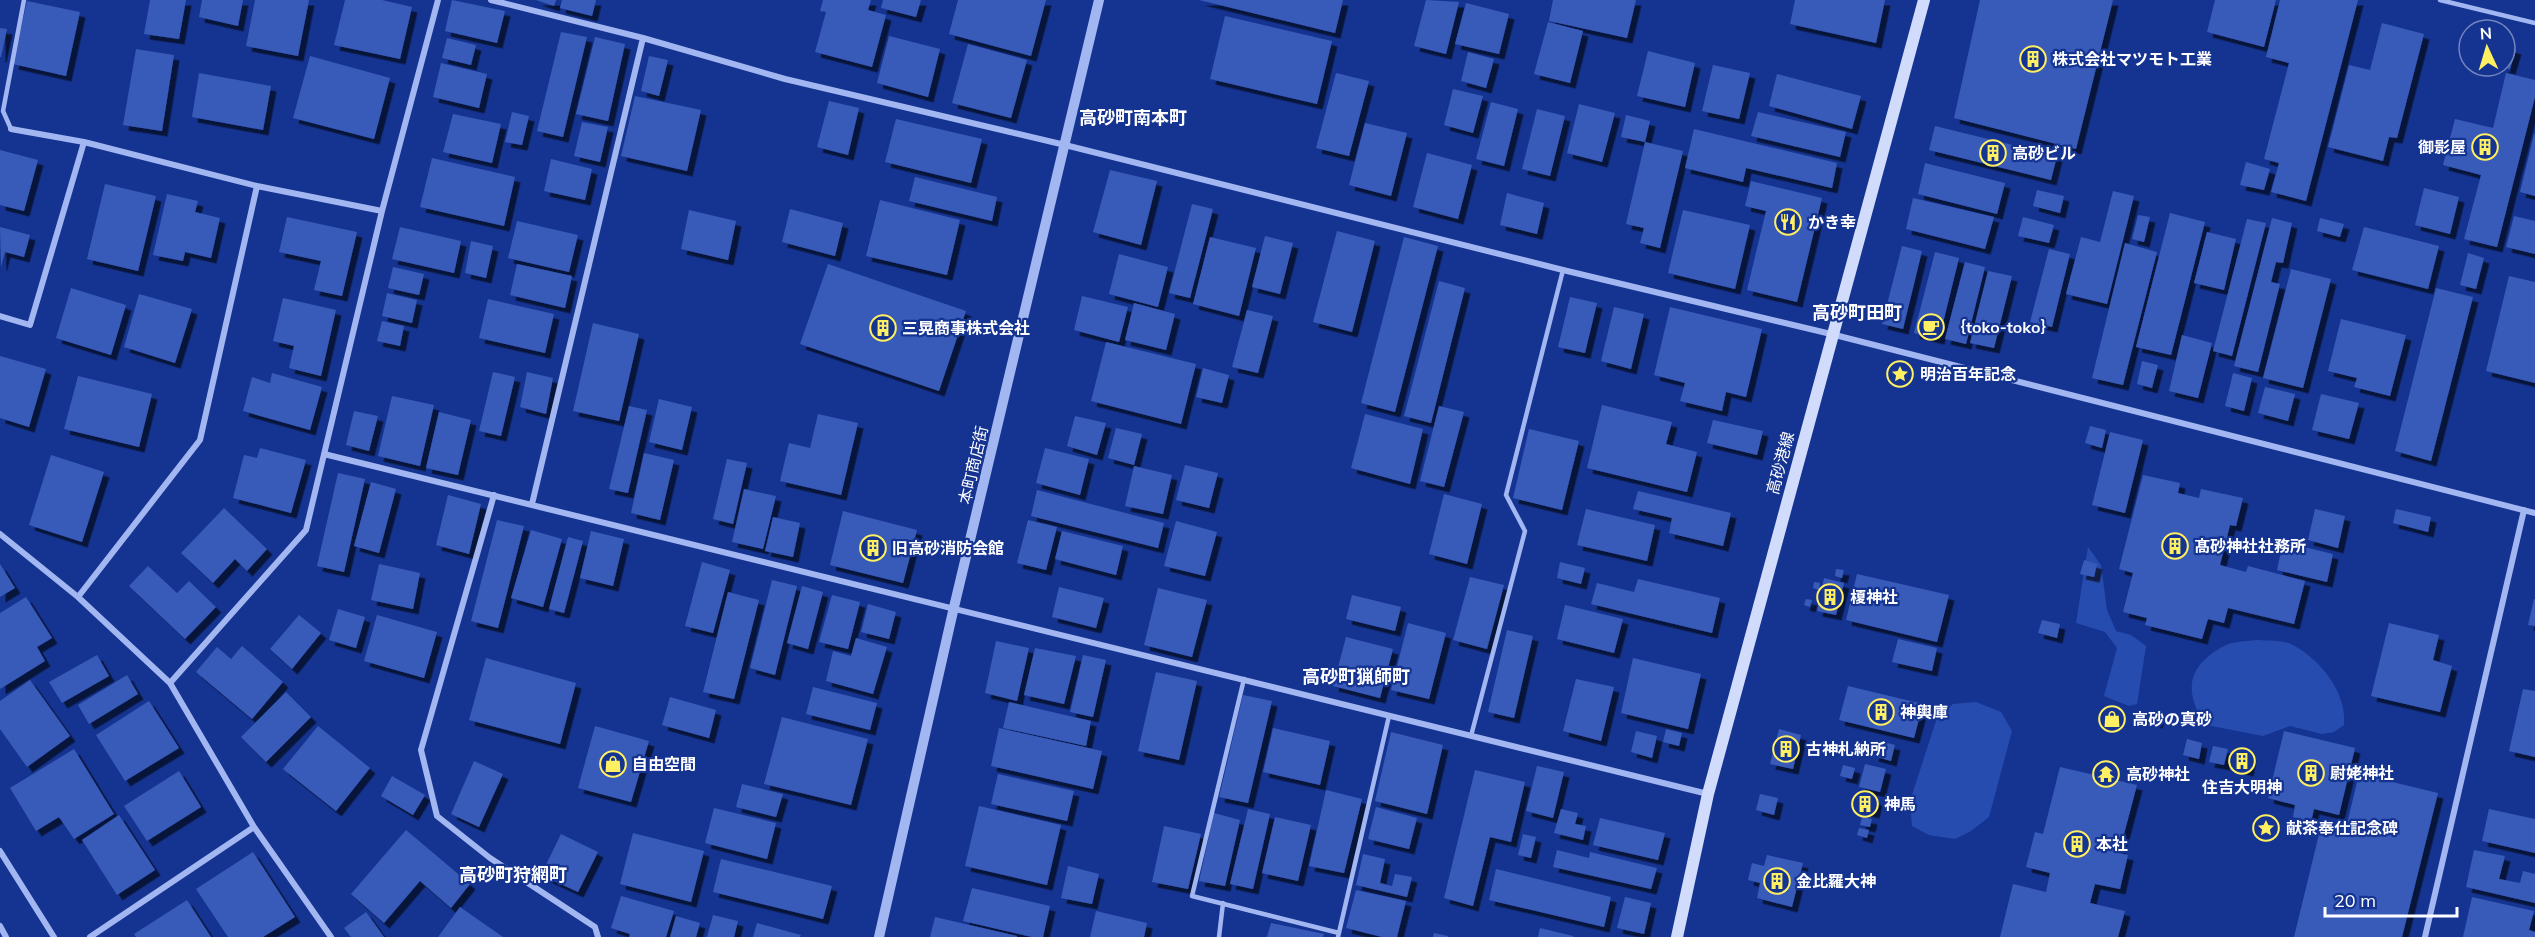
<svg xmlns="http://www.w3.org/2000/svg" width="2535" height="937" font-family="Mulish,'Noto Sans JP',sans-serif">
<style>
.green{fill:#274cb0}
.building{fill:#395ab8;filter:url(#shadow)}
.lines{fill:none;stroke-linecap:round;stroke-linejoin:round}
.service{stroke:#a2b7f1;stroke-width:4.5}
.minor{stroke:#a2b7f1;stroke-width:6}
.tertiary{stroke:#a2b7f1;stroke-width:10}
.secondary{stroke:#d1dbfb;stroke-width:12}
.labels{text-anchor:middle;stroke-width:4.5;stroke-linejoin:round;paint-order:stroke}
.poi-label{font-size:16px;font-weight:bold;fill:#fff;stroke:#153491;text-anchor:start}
.street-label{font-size:16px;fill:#fff;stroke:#153491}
.neighbourhood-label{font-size:18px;font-weight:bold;fill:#fff;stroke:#153491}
</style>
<defs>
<filter id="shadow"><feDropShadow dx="5.5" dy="5.5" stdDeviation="0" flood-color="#0009"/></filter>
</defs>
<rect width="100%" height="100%" fill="#153491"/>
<path class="green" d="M2088 547 2101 565 2107 610 2116 631 2131 635 2146 646 2137 704 2129 706 2104 696 2117 648 2105 632 2076 623Z
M2258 640C2268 641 2282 640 2291 644 2320 659 2347 692 2344 725L2334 732 2322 734 2290 726 2263 736 2206 725C2182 691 2188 664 2226 645 2235 641 2249 641 2258 640Z
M1976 702 2001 712 2012 731 1989 817 1971 831 1955 839 1929 835 1912 826 1910 801 1937 718 1953 704Z"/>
<path class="building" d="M150 0H186L179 39 144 34Z
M202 0H243L238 26 199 17Z
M255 0H309L298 56 246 46Z
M345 0H382L412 7 400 59 334 45Z
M452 0 505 11 497 43 445 31Z
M536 0H556L554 6Z
M562 0H596L592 16 560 8Z
M823 0H871L868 10 886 15 872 67 815 52 826 12 820 11Z
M883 0H921L916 17 881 8Z
M958 0H1046L1031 56 949 34Z
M1199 0H1343L1335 33Z
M1426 0 1459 2 1446 54 1414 46Z
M1553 0H1636L1627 38 1549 21Z
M1795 0H1885L1876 43 1790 24Z
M1980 0H2113L2076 149 1954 118Z
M2215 0H2276L2264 47 2207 32Z
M2280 0H2358L2306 201 2271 192 2279 163 2264 159 2289 63 2266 57Z
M27 1 80 12 66 76 13 64Z
M1466 3 1509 14 1499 54 1455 44Z
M1225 16 1332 41 1317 104 1210 79Z
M1548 22 1583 31 1570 83 1534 74Z
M2382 23 2424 34 2397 138 2389 137 2383 161 2328 147 2349 65 2370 70Z
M0 28 7 29 1 57H0Z
M561 32 587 37 563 137 537 131Z
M889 36 940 49 928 97 877 83Z
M595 37 625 44 608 121 576 114Z
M447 38 476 45 471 65 442 58Z
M968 44 1027 60 1011 118 952 103Z
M2505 46 2516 49 2510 69 2501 67 2505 66Z
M136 49 174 55 162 131 123 125Z
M1648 51 1695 63 1685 107 1637 96Z
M1468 52 1494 59 1486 88 1461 81Z
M310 56 390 78 374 139 293 118Z
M649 56 668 60 659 96 641 91Z
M441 63 487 74 479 108 433 97Z
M1713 65 1750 73 1739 119 1702 111Z
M199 73 271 86 263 130 192 117Z
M1336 73 1369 81 1349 156 1316 148Z
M2506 73 2535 80V97L2497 247 2464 239 2481 175 2443 165 2455 119 2493 128Z
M1777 74 1861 96 1852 129 1769 106Z
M1453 89 1483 96 1473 133 1444 125Z
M635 96 701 110 687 171 621 156Z
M829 101 859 108 848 155 817 147Z
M1491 102 1518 109 1504 166 1476 159Z
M1579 104 1615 113 1602 162 1567 153Z
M1537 109 1565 116 1550 176 1522 169Z
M512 112 529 116 522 145 505 142Z
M1758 112 1846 132 1840 157 1751 136Z
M453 114 501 124 492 163 443 152Z
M1626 115 1650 121 1645 142 1621 137Z
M896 119 982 139 971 183 885 162Z
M582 122 608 127 600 162 574 156Z
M1365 123 1407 133 1391 196 1349 185Z
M1935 126 2057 156 2051 180 1929 150Z
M1694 129 1837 163 1832 188 1746 168 1743 182 1685 168Z
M2534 134H2535V196L2520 192Z
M1645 142 1683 151 1660 248 1640 243 1644 228 1626 224Z
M0 150 38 160 24 211 0 205Z
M1427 153 1472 165 1458 219 1413 207Z
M432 158 515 177 504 226 420 207Z
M551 159 592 169 585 200 544 191Z
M2246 162 2270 169 2264 190 2240 185Z
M1925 163 2005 183 1997 214 1918 194Z
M1110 170 1157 181 1141 245 1093 232Z
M915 177 997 197 992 221 909 201Z
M1751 181 1822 198 1797 302 1747 290 1766 211 1745 206Z
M105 184 156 196 138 271 87 259Z
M2424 188 2459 197 2450 234 2415 225Z
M2037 190 2064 196 2060 213 2033 206Z
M2113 191 2134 196 2107 304 2066 294 2081 237 2100 242Z
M1507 193 1544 203 1537 234 1500 225Z
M167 194 198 201 195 212 220 218 211 258 185 252 183 261 153 255Z
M1913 198 1994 217 1985 249 1906 229Z
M880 200 960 220 947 275 866 256Z
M1192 204 1213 209 1190 298 1169 293Z
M790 209 843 223 835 256 782 242Z
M689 210 736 221 728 260 681 249Z
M1683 210 1750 225 1735 289 1668 273Z
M2170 213 2205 222 2171 355 2136 347Z
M2138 215 2150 217 2144 242 2132 239Z
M2514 216 2535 221V254L2506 247Z
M287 217 357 232 342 296 314 290 321 261 279 252Z
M2023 217 2054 225 2049 243 2018 236Z
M2272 218 2292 223 2283 263 2276 262 2271 282 2280 284 2258 372 2234 366Z
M2320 218 2344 224 2340 237 2317 231Z
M2247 219 2266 223 2232 356 2213 351Z
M517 221 578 235 569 272 508 258Z
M0 227 30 235 24 257 5 252 1 267Z
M400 227 461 241 454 273 392 259Z
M2364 227 2439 246 2428 289 2352 270Z
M1337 231 1375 241 1352 332 1313 322Z
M2207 232 2236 239 2224 290 2194 283Z
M1265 236 1293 243 1280 294 1252 287Z
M1210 237 1256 248 1239 316 1193 304Z
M1404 237 1438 246 1395 412 1361 403Z
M471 241 493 246 486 278 465 273Z
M2125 243 2157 252 2123 385 2092 378Z
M1902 246 1922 251 1903 329 1882 324Z
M2049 249 2070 254 2052 327 2030 322Z
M1935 252 1959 258 1939 339 1914 333Z
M2468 253 2484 258 2476 289 2460 285Z
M1119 254 1168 267 1158 307 1109 294Z
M1965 262 1985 267 1966 344 1945 339Z
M517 264 572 276 565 308 510 295Z
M828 264 966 311 939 391 800 344Z
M393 267 424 274 419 295 388 288Z
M2291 269 2331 279 2303 388 2263 378Z
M1988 271 2012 276 1994 348 1970 343Z
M2509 276 2535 282V383L2486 371Z
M1439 281 1465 288 1431 423 1404 416Z
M71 288 126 305 111 355 56 338Z
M2436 288 2473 297 2431 461 2395 451Z
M387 293 417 300 412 323 382 316Z
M139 294 192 309 175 363 124 347Z
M1082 296 1128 307 1119 342 1074 330Z
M1570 297 1597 303 1585 353 1558 347Z
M283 298 336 310 321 376 289 368 294 346 273 341Z
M488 299 554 314 545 353 479 338Z
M1134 303 1175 314 1166 350 1125 340Z
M1614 307 1644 314 1631 369 1601 361Z
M1670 307 1762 329 1746 397 1726 392 1722 411 1680 401 1685 383 1654 375Z
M1247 310 1273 316 1258 373 1232 367Z
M2341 319 2406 335 2390 396 2354 387 2357 378 2328 371Z
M382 321 404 326 400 346 377 341Z
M593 323 639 334 619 421 573 411Z
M2182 335 2212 343 2198 398 2169 391Z
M1106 342 1196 364 1181 424 1091 401Z
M0 356 46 369 29 427 0 418Z
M2142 361 2158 365 2152 388 2137 384Z
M1203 368 1229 375 1222 403 1196 397Z
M493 372 515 377 501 436 479 431Z
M527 372 553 378 546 414 520 407Z
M272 373 322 387 310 430 243 411 252 377 270 383Z
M2233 373 2252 378 2244 411 2225 406Z
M78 376 152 394 139 447 64 429Z
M2265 387 2295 394 2288 421 2258 413Z
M2321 394 2359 403 2349 439 2312 430Z
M392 396 434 405 420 466 378 456Z
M659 399 692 407 682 450 649 442Z
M1602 405 1672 422 1666 444 1697 452 1687 492 1587 468Z
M629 406 647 410 628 493 609 489Z
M1439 406 1464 412 1444 487 1420 481Z
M354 411 378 416 369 451 346 445Z
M439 412 471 420 458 475 426 468Z
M818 414 858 423 841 495 780 481 789 443 810 448Z
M1365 414 1423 429 1410 484 1351 468Z
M1075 416 1106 423 1097 455 1067 446Z
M1713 420 1763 431 1757 455 1707 443Z
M2090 426 2106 430 2102 448 2085 443Z
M1116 428 1142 434 1134 465 1108 458Z
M1529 429 1579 441 1562 510 1513 498Z
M2110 432 2143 440 2125 513 2092 505Z
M260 448 306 460 291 513 233 498 244 455 257 458Z
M1045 448 1089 459 1080 495 1036 483Z
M644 453 674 460 660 520 631 513Z
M51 455 104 472 82 542 29 525Z
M727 459 747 463 733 524 713 519Z
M1185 465 1218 473 1209 508 1176 500Z
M1134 466 1172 475 1163 514 1125 506Z
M338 473 365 479 344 572 317 566Z
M2143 475 2180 483 2178 493 2199 498 2201 489 2243 498 2236 526 2230 525 2220 565 2246 572 2248 566 2305 581 2294 624 2228 608 2224 623 2208 619 2202 639 2145 625 2147 618 2123 612 2133 573 2119 569Z
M371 482 396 489 379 553 354 546Z
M744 489 776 496 763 549 732 542Z
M1037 490 1164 523 1158 548 1031 516Z
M1638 491 1731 513 1723 546 1669 533 1672 518 1633 509Z
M1444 494 1482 504 1467 564 1429 554Z
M448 495 481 504 469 554 436 545Z
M224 508 267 549 247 571 235 559 213 583 181 553Z
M1586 509 1655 525 1647 561 1577 545Z
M2315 509 2345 516 2338 548 2308 540Z
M2396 509 2431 517 2428 532 2393 523Z
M843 511 917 530 903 583 830 565Z
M773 517 800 523 793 557 765 551Z
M497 520 524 526 498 628 471 621Z
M1028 520 1057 527 1046 570 1017 563Z
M1176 521 1217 532 1205 576 1164 566Z
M531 530 562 539 543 607 511 598Z
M591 531 624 539 613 586 580 578Z
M1062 531 1123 546 1116 575 1055 559Z
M568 537 583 541 564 613 549 609Z
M2283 542 2333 554 2327 582 2277 570Z
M2084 560 2097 564 2094 577 2080 574Z
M702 562 730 570 713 633 685 626Z
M1560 562 1585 568 1581 584 1557 578Z
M0 564 15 588 0 597Z
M379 564 420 573 413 609 371 600Z
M148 566 177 593 189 581 216 607 185 639 129 586Z
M1836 569 1844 570 1842 578 1835 576Z
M1857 574 1949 595 1937 642 1846 620Z
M1470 577 1504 585 1487 649 1453 640Z
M1824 578 1844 583 1836 615 1817 611Z
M1638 579 1720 598 1712 633 1591 604 1597 583 1634 592Z
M772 580 797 586 775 675 750 668Z
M1814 582 1820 583 1819 590 1813 588Z
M802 586 823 592 808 649 787 643Z
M1059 587 1104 598 1096 628 1052 617Z
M1158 588 1207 600 1192 657 1144 645Z
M728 592 759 600 734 699 703 692Z
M832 595 860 602 848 649 819 642Z
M1352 595 1401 607 1395 631 1346 619Z
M26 597 52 638 37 647 45 661 0 689V613Z
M1806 599 1812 600 1810 607 1804 605Z
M2534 599H2535V626L2528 625Z
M868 604 896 612 889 639 861 632Z
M1565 605 1623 619 1614 653 1557 639Z
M338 609 365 617 356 648 329 640Z
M299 615 321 633 292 669 270 649Z
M377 615 437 632 424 678 364 661Z
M2042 620 2060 624 2057 638 2038 633Z
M1408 623 1446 633 1429 699 1391 690Z
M2389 623 2439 635 2433 660 2452 666 2440 712 2371 696Z
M1507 630 1533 636 1514 718 1488 712Z
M1346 637 1393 649 1380 698 1333 686Z
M856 638 887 647 873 694 826 681 833 651 851 656Z
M1898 639 1937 648 1932 671 1892 662Z
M996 641 1029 648 1017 701 985 693Z
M242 646 283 682 252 719 196 672 217 647 231 659Z
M1035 648 1076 656 1064 704 1024 695Z
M97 655 109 676 62 703 49 682Z
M1083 655 1106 660 1093 717 1070 712Z
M486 658 576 683 560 744 469 720Z
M1633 658 1701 674 1688 729 1621 713Z
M1156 672 1197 681 1179 760 1138 751Z
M127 675 138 694 89 724 78 705Z
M1576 679 1614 687 1601 741 1563 731Z
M30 680 70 736 27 767 0 729V701Z
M1848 686 1923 704 1914 738 1839 720Z
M813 687 877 703 870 730 806 714Z
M2523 689 2535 691V757L2509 751Z
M286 692 311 717 266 762 241 737Z
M1243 695 1272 701 1248 803 1219 797Z
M670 697 716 710 709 738 662 725Z
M149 701 179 748 125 781 96 735Z
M1009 702 1091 721 1086 746 1003 728Z
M2147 710 2160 714 2157 723 2144 720Z
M782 717 868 739 851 805 764 784Z
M318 726 370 768 336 811 283 769Z
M595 726 649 741 631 802 578 788Z
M999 728 1102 751 1093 789 991 766Z
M1273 728 1330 741 1320 785 1263 772Z
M1666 729 1682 733 1679 746 1663 742Z
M1779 729 1801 735 1793 769 1770 764Z
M1636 731 1657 736 1652 758 1631 752Z
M2284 731 2355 748 2339 815 2314 809 2311 822 2293 817 2295 805 2268 798Z
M1391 732 1443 745 1427 814 1375 801Z
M2187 739 2202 743 2199 759 2183 755Z
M1877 740 1895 745 1891 761 1873 756Z
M2213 746 2228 749 2224 765 2209 762Z
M74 749 114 814 74 839 59 817 36 831 10 788Z
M2236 751 2251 755 2248 771 2232 767Z
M474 761 503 774 479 827 451 814Z
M1865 764 1886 769 1880 792 1859 787Z
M1843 765 1855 768 1852 779 1840 776Z
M1537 766 1564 772 1553 818 1526 811Z
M2060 767 2137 785 2119 853 2128 855 2120 889 2095 884 2090 903 2125 911 2118 937H2000L2013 884 2046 892 2050 873 2026 867 2035 832 2043 834Z
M1475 770 1525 782 1511 842 1490 837 1473 906 1444 898Z
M179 771 201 807 147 841 124 806Z
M998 774 1074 791 1067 821 991 804Z
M2359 774 2438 793 2402 937H2294L2322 822 2346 828Z
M392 776 425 795 413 815 381 796Z
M742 784 783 794 776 817 736 807Z
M1326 790 1362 799 1344 873 1309 866Z
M1760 794 1778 798 1774 815 1756 810Z
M1856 794 1877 800 1874 813 1852 808Z
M979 806 1061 825 1047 885 965 866Z
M1376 807 1417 818 1409 849 1368 839Z
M714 808 776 823 767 859 705 843Z
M1248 809 1270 814 1253 889 1230 884Z
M1561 809 1578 813 1575 824 1586 826 1583 840 1554 833Z
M2489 809 2535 819V853L2482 841Z
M1214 813 1240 820 1225 886 1199 881Z
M119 815 155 870 117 895 82 840Z
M1275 817 1311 825 1298 881 1262 873Z
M1862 817 1872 819 1870 827 1860 825Z
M1600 818 1665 833 1658 860 1593 845Z
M1164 826 1201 834 1188 889 1152 882Z
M1859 828 1869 830 1867 838 1857 835Z
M406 830 470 884 451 908 420 881 384 923 351 894Z
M633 833 704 851 691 902 620 884Z
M561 834 598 852 578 892 541 875Z
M1523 834 1536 837 1531 858 1518 855Z
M1557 850 1589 858 1590 852 1657 868 1651 889 1553 867Z
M2474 850 2505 856 2499 879 2520 883 2523 871 2535 874V903L2466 887Z
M253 852 295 917 263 937H228L196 889Z
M1363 854 1385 859 1380 883 1392 886 1395 874 1412 877 1407 897 1356 885Z
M1767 855 1803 863 1792 907 1757 898 1760 883 1748 880 1752 863 1764 866Z
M721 859 832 886 823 919 713 892Z
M1068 866 1099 874 1092 904 1061 898Z
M1496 869 1611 897 1604 927 1489 900Z
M972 888 1050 906 1043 937H1032L963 921Z
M1356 890 1406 901 1397 937H1382L1346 928Z
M621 896 674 911 666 937H629L630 934 611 928Z
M1625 897 1651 903 1644 934 1617 928Z
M2472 897 2534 911 2529 930 2535 932V937H2463Z
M187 900 211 937H136L134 934Z
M460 907 503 937H438Z
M1096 911 1147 923 1144 937H1090Z
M366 912 384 937H351L344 928Z
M713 915 738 921 734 937H707Z
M676 916 700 923 696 937H670Z
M935 917 1017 936V937H930Z
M757 923 801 935 800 937H753Z
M1271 923 1324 934 1323 937H1267Z
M1540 928 1573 936V937H1538Z
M1434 933 1448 936V937H1433Z"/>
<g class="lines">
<path class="service" d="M2440 0 2535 23
M11 129 3 111 24 0
M1244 679 1192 896 1339 933
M1471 736 1525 531 1506 495 1563 270
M1219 937 1223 903
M1338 937 1389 716"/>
<path class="minor" d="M491 0 643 38 785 79 1065 145 1563 270 1831 334 2535 513
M11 129 84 142 257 186 382 211
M0 316 30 325 84 142
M324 454 1708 794
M494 495 421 750 437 816 490 858 595 927 598 937
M532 504 643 38
M0 534 78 597 170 683 254 827 331 937
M78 597 200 440 257 186
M170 683 306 530 382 211 438 0
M0 851 54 937
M0 926 6 937
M90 937 254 827
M2425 937 2524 510"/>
<path class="tertiary" d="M879 937 954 607 1099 0"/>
<path class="secondary" d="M1677 937 1708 794 1924 0"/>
</g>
<defs>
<g id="building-ring" transform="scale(1.35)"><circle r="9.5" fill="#153491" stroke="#ffef62" stroke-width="1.5"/><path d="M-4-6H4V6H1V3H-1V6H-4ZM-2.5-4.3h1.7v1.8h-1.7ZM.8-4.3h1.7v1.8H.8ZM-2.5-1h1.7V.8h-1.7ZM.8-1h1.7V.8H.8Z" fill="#ffef62"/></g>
<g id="restaurant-ring" transform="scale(1.35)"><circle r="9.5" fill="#153491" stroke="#ffef62" stroke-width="1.5"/><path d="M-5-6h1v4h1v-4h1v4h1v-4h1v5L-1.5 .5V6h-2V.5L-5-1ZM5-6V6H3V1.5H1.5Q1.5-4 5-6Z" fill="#ffef62"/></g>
<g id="cafe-ring" transform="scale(1.35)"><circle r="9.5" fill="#153491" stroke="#ffef62" stroke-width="1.5"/><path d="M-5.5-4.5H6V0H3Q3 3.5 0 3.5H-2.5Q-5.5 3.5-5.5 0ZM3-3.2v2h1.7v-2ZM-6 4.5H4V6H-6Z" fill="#ffef62"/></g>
<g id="sight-ring" transform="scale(1.35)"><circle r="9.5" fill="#153491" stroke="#ffef62" stroke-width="1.5"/><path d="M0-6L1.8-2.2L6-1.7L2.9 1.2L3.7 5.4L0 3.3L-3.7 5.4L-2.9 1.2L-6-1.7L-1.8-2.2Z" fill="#ffef62"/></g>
<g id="shop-ring" transform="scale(1.35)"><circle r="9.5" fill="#153491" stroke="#ffef62" stroke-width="1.5"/><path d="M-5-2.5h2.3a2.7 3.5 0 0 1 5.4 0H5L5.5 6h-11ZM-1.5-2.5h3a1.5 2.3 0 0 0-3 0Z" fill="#ffef62"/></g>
<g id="temple-ring" transform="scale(1.35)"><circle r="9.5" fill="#153491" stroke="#ffef62" stroke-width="1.5"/><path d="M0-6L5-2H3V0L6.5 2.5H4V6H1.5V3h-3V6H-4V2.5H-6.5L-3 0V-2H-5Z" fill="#ffef62"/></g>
</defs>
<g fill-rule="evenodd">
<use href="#building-ring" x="2033" y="59"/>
<use href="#building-ring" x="2485" y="147"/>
<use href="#building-ring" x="1993" y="153"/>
<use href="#restaurant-ring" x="1788" y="222"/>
<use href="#cafe-ring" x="1931" y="327"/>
<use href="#building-ring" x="883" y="328"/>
<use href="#sight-ring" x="1900" y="374"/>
<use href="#building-ring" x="2175" y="546"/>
<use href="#building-ring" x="873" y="548"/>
<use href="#building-ring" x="1830" y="597"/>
<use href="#building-ring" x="1881" y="712"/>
<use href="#shop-ring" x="2112" y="719"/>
<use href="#building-ring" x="1786" y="749"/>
<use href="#building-ring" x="2242" y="761"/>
<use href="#shop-ring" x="613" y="764"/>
<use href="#building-ring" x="2311" y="773"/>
<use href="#temple-ring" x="2106" y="774"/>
<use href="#building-ring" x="1865" y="804"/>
<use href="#sight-ring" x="2266" y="828"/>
<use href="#building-ring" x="2077" y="844"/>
<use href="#building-ring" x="1777" y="881"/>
</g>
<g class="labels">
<g class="poi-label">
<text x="2052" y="65">株式会社マツモト工業</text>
<text x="2466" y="153" text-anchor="end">御影屋</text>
<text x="2012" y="159">高砂ビル</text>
<text x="1808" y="228">かき幸</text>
<text x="1950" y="333">｛toko-toko｝</text>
<text x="902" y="334">三晃商事株式会社</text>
<text x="1920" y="380">明治百年記念</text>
<text x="2194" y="552">髙砂神社社務所</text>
<text x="892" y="554">旧高砂消防会館</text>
<text x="1850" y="603">榎神社</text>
<text x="1900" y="718">神輿庫</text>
<text x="2132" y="725">高砂の真砂</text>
<text x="1806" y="755">古神札納所</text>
<text x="632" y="770">自由空間</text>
<text x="2330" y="779">尉姥神社</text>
<text x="2126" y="780">高砂神社</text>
<text x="2242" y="793" text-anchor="middle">住吉大明神</text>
<text x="1884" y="810">神馬</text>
<text x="2286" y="834">献茶奉仕記念碑</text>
<text x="2096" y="850">本社</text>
<text x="1796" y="887">金比羅大神</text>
</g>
<g class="street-label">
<text transform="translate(1780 463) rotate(-75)" y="6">高砂港線</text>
<text transform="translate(973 465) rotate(-77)" y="6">本町商店街</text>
</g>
<g class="neighbourhood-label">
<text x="1133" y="124">高砂町南本町</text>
<text x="1857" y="319">高砂町田町</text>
<text x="1356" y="683">高砂町猟師町</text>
<text x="513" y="881">高砂町狩網町</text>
</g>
</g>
<g transform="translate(2487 48) rotate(356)"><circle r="28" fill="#153491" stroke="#7385bd" stroke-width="1.5"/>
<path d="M0-4.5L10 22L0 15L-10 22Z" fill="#ffef62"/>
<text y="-9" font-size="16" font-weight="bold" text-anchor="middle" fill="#ffffff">N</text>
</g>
<path d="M2325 907v9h132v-9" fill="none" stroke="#ffffff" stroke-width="3"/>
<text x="2334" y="907" font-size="18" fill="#ffffff" stroke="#153491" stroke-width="4.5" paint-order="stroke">20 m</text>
</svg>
